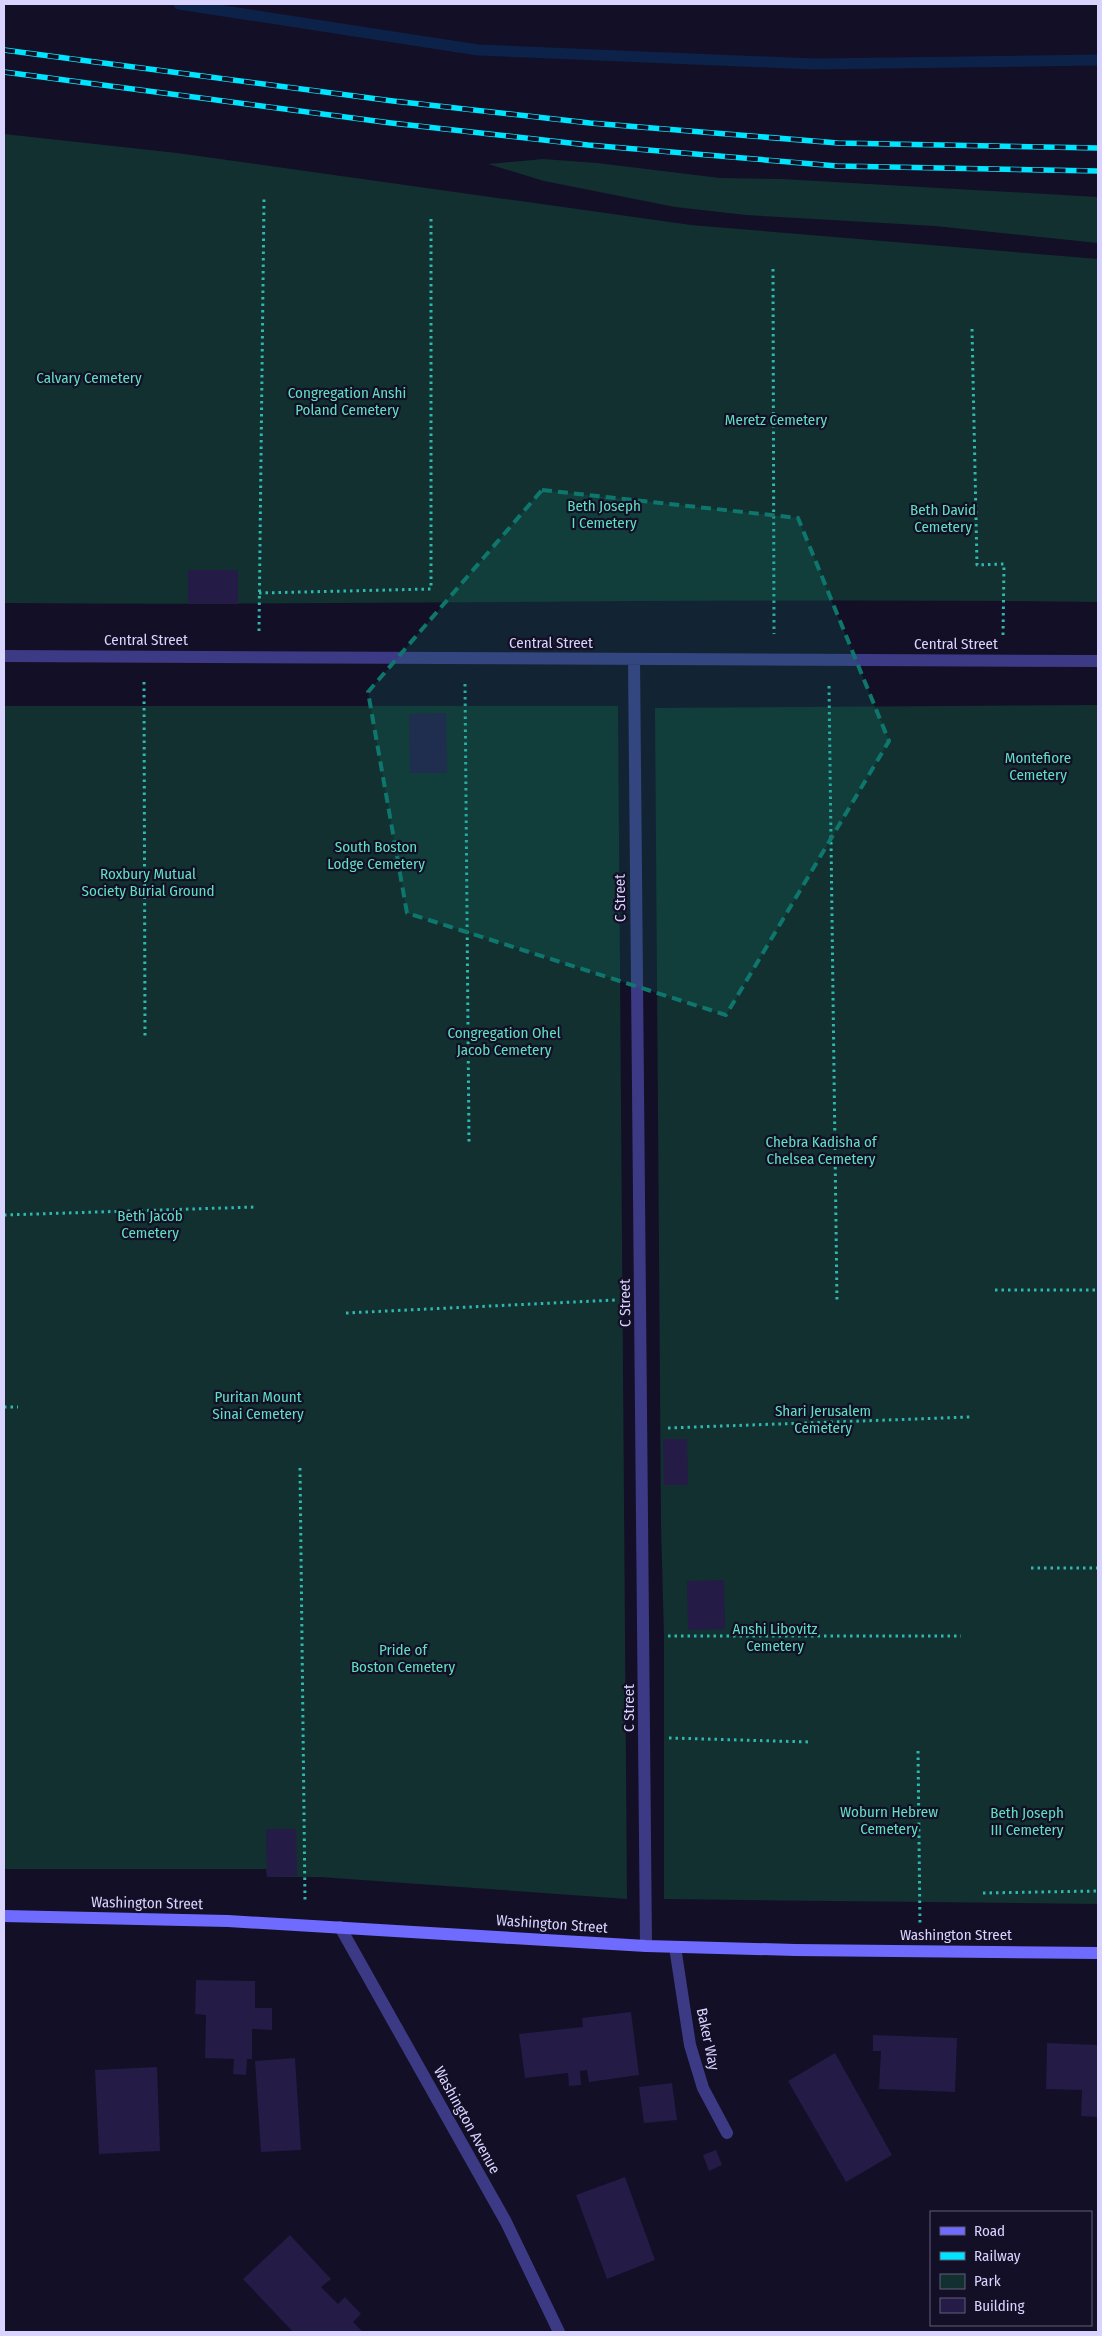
<svg xmlns="http://www.w3.org/2000/svg" width="1102" height="2336" font-family="'Fira Sans Condensed',sans-serif">
<style>
.green{fill:#12302f}
.lines{fill:none;stroke-linecap:round;stroke-linejoin:round}
.stream{stroke:#0c2248;stroke-width:11}
.building{fill:#241b47}
.path{stroke:#2fb8b0;stroke-width:3;stroke-dasharray:2.5 4;stroke-linecap:butt}
.minor{stroke:#3d3a85;stroke-width:12}
.secondary{stroke:#6f6bff;stroke-width:12}
.rail-casing{stroke:#00e5ff;stroke-width:5.5}
.rail{stroke:#130f26;stroke-width:4;stroke-dasharray:11;stroke-linecap:butt}
.marked{fill:#0f766e;fill-opacity:0.2;stroke:#0f766e;stroke-width:4;stroke-dasharray:10 6;stroke-linejoin:round}
.labels{text-anchor:middle;stroke-width:4.5;stroke-linejoin:round;paint-order:stroke}
.park-label{font-size:15px;fill:#5fe0c0;stroke:#130f26}
.street-label{font-size:15px;fill:#d9d4ff;stroke:#130f26}
</style>
<rect width="100%" height="100%" fill="#130f26"/>
<path class="green" d="M4 134 177 153 691 225 1098 259V602C733 597 369 606 4 603Z
M543 159 597 163 720 178 782 179 1098 197V243L935 226 746 215 675 207 544 181 488 164Z
M1098 705V1904L664 1899V1636L661 1526 655 708Z
M4 706H618L627 1899 320 1877H267L266 1869H4Z"/>
<g class="lines">
<path class="stream" d="M179 4 478 50 815 64 1098 60"/>
</g>
<path class="building" d="M188 570H238V604H188Z
M446 713 447 773H410L409 714Z
M663 1439H687L688 1485H664Z
M724 1580 725 1629 688 1630 687 1581Z
M266 1829H296L297 1876 267 1877Z
M196 1980 255 1981V2008H272V2030L252 2029V2059H247L246 2075 233 2074 234 2059 205 2058 206 2015 195 2014Z
M631 2012 639 2075 589 2082 587 2070 580 2071 581 2085 569 2086 568 2073 525 2078 519 2034 583 2027 582 2018Z
M873 2035 957 2038 955 2092 879 2089 881 2051H873Z
M1047 2043 1098 2045V2117L1081 2116 1082 2090 1046 2089Z
M835 2053 892 2155 846 2182 788 2081Z
M295 2058 301 2150 261 2152 255 2061Z
M157 2067 160 2151 99 2154 95 2070Z
M672 2083 677 2120 644 2123 639 2087Z
M716 2150 722 2165 709 2171 703 2155Z
M625 2177 655 2260 607 2279 576 2195Z
M290 2235 331 2279 321 2287 338 2304 345 2297 361 2314 353 2322 363 2332H293L243 2279Z"/>
<g class="lines">
<path class="path" d="M773 269 774 634
M972 329 977 565 1004 564 1003 636
M259 593 431 589V215
M259 631 264 199
M144 682 145 1039
M465 684 469 1143
M829 686 837 1303
M4 1215 255 1207
M995 1290H1098
M346 1313 615 1300
M4 1407H18
M668 1428 970 1417
M300 1468 305 1900
M1031 1568H1098
M668 1636H961
M669 1738 810 1742
M918 1751 920 1926
M983 1893 1098 1891"/>
<path class="minor" d="M4 656 1098 661
M634 659 646 1946
M340 1927 506 2222 559 2332
M675 1947 690 2045 703 2088 727 2133"/>
<path class="secondary" d="M4 1916 228 1921 646 1946 795 1950 1098 1953"/>
<g class="rail-casing">
<path id="rail" d="M4 50 393 101 590 123 838 143 1098 148
M4 72 391 123 588 145 837 166 1098 171"/>
</g>
<use href="#rail" class="rail"/>
</g>
<path class="marked" d="M542 490 798 518 889 741 726 1015 407 913 368 692Z"/>
<g class="labels">
<g class="park-label">
<text x="89" y="383">Calvary Cemetery</text>
<text x="347" y="398">Congregation Anshi<tspan x="347" dy="17">Poland Cemetery</tspan></text>
<text x="776" y="425">Meretz Cemetery</text>
<text x="604" y="511">Beth Joseph<tspan x="604" dy="17">I Cemetery</tspan></text>
<text x="943" y="515">Beth David<tspan x="943" dy="17">Cemetery</tspan></text>
<text x="1038" y="763">Montefiore<tspan x="1038" dy="17">Cemetery</tspan></text>
<text x="376" y="852">South Boston<tspan x="376" dy="17">Lodge Cemetery</tspan></text>
<text x="148" y="879">Roxbury Mutual<tspan x="148" dy="17">Society Burial Ground</tspan></text>
<text x="504" y="1038">Congregation Ohel<tspan x="504" dy="17">Jacob Cemetery</tspan></text>
<text x="821" y="1147">Chebra Kadisha of<tspan x="821" dy="17">Chelsea Cemetery</tspan></text>
<text x="150" y="1221">Beth Jacob<tspan x="150" dy="17">Cemetery</tspan></text>
<text x="258" y="1402">Puritan Mount<tspan x="258" dy="17">Sinai Cemetery</tspan></text>
<text x="823" y="1416">Shari Jerusalem<tspan x="823" dy="17">Cemetery</tspan></text>
<text x="775" y="1634">Anshi Libovitz<tspan x="775" dy="17">Cemetery</tspan></text>
<text x="403" y="1655">Pride of<tspan x="403" dy="17">Boston Cemetery</tspan></text>
<text x="889" y="1817">Woburn Hebrew<tspan x="889" dy="17">Cemetery</tspan></text>
<text x="1027" y="1818">Beth Joseph<tspan x="1027" dy="17">III Cemetery</tspan></text>
</g>
<g class="street-label">
<text x="146" y="645">Central Street</text>
<text x="551" y="648">Central Street</text>
<text x="956" y="649">Central Street</text>
<text transform="translate(620 898) rotate(-91)" y="5">C Street</text>
<text transform="translate(625 1303) rotate(-91)" y="5">C Street</text>
<text transform="translate(629 1708) rotate(-90)" y="5">C Street</text>
<text transform="translate(147 1903) rotate(1)" y="5">Washington Street</text>
<text transform="translate(552 1924) rotate(4)" y="5">Washington Street</text>
<text x="956" y="1940">Washington Street</text>
<text transform="translate(708 2039) rotate(78)" y="5">Baker Way</text>
<text transform="translate(467 2120) rotate(61)" y="5">Washington Avenue</text>
</g>
</g>
<rect width="1102" height="2336" fill="none" stroke="#d9d4ff" stroke-width="10"/>
<rect x="930" y="2211" width="162" height="115" fill="#130f26" stroke="#625e7d"/>
<rect x="940" y="2227" width="25" height="8" fill="#6f6bff" stroke="#625e7d"/>
<text x="974" y="2236" font-size="15" fill="#d9d4ff">Road</text>
<rect x="940" y="2252" width="25" height="8" fill="#00e5ff" stroke="#625e7d"/>
<text x="974" y="2261" font-size="15" fill="#d9d4ff">Railway</text>
<rect x="940" y="2274" width="25" height="15" fill="#12302f" stroke="#625e7d"/>
<text x="974" y="2286" font-size="15" fill="#d9d4ff">Park</text>
<rect x="940" y="2298" width="25" height="15" fill="#241b47" stroke="#625e7d"/>
<text x="974" y="2311" font-size="15" fill="#d9d4ff">Building</text>
</svg>
